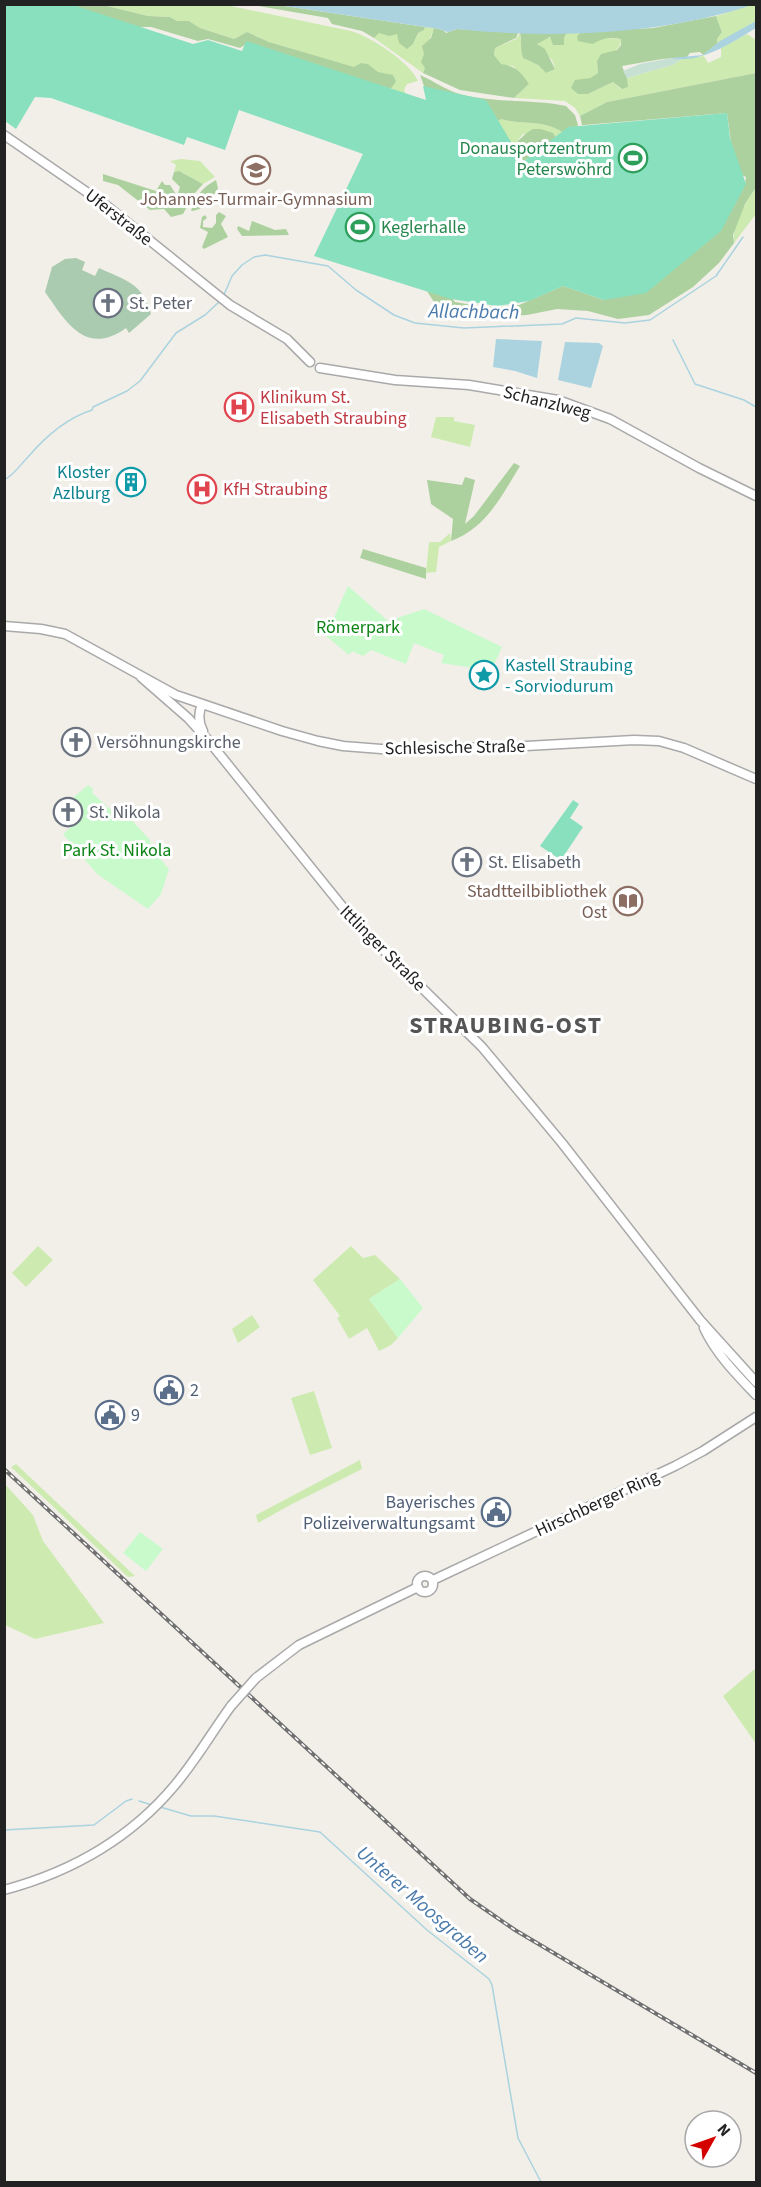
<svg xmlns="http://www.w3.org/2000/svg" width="761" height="2187" font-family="'Source Sans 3',sans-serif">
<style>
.grass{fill:#cdebb0}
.forest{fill:#add19e}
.wetland{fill:#c6e0d4}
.cemetery{fill:#aacbaf}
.park{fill:#c8facc}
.pitch{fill:#88e0be}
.water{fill:#aad3df}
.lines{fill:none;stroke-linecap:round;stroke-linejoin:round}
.stream{stroke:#aad3df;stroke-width:1.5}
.tertiary-casing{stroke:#a9a9a9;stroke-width:11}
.tertiary{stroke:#fff;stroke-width:8}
.rail-casing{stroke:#707070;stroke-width:4}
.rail{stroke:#fff;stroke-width:1.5;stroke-dasharray:4.5;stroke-linecap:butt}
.tertiary-bridge-casing{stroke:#a9a9a9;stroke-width:11;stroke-linecap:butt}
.tertiary-bridge{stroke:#fff;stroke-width:8}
.labels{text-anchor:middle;stroke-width:6;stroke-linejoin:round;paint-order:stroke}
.leisure-label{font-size:18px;fill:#27864d;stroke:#fff;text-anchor:end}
.education-label{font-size:18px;fill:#785e54;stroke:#fff}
.street-label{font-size:18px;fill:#222;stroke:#fff}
.worship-label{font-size:18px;fill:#5b616d;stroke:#fff;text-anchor:start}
.health-label{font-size:18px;fill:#be3a42;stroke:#fff;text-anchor:start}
.culture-label{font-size:18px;fill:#0d838f;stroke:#fff;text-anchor:end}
.park-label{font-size:18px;fill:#0c8416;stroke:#fff}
.service-label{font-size:18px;fill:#4e5e75;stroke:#fff;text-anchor:start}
.water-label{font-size:20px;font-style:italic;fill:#4a7aab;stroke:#fff}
.district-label{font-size:24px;font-weight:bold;letter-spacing:1.5px;fill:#555;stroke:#fff}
</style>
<rect width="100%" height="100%" fill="#f2efe9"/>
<path class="grass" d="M103 5H226L351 31C370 36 411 63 418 81L407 84 404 90 407 96 389 90C382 79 376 65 361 63L355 68 269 42 247 32 234 39 200 28 189 21H177L170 17 148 16Z
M752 5H756V21L717 44V39L722 32 716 16Z
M425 27 434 28 424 54 425 68 423 73 374 38 378 33 397 34 413 44 418 33 424 30Z
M567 32H581L577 36 621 39C621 52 606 56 597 61L598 73 590 78 588 94 613 82 621 89 627 87V78L672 65 682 59 704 56 708 63 721 57V48L747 34 756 40V73L607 102 580 116 575 108 565 101 514 98 529 84 513 66 501 65 494 55 495 48 516 39 520 33 523 58 538 65 546 73 555 68 552 60 537 44 546 38H564Z
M501 119C521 125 543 119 562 132L556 138 523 134 514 145 507 147 493 124Z
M181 159 200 161 215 177 203 184 179 171 174 172 176 165 170 161Z
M756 187V214L734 243C732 224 746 202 756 187Z
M436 417H454V421L475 425 470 447 431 437Z
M450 533 451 541 439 547 436 572 426 573 429 542H440Z
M38 1246 53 1260 26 1287 12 1273Z
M351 1246 363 1258 375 1255 400 1279 369 1299 398 1338 391 1345 379 1351 367 1328 349 1339 337 1318 340 1316 313 1280Z
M252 1315 260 1327 238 1343 232 1329Z
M314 1391 332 1448 310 1455 291 1398Z
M360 1460 362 1469 292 1504 258 1523 256 1515Z
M16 1464 135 1576 128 1577 11 1467Z
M4 1483 33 1515 43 1541 104 1623 35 1639 5 1625Z
M756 1668V1744L723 1696Z"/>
<path class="forest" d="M71 5H103L148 16 170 17 177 21H189L200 28 234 39 247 32 269 42 354 67 361 63 368 64 378 72 393 75 396 81 393 86 389 90 248 43 240 48 208 39 198 41 151 27H138Z
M252 5H278L425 27 424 30 418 33 413 44 407 49 399 43 397 34 389 36 379 33 374 38 362 31 332 24 328 18Z
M716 16 722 32 717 39V44L703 55 700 52 690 53 687 57 662 59 622 66 627 78 628 87 622 89 613 82 588 94H578L571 88 575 80 590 78 598 73 597 61 601 54 617 50 621 45V39C610 37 602 38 593 44L578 41 577 36 581 32 653 28Z
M434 28 443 30 446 33 457 29 518 33 516 38 495 48 494 55 501 64C516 66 521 72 529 84L514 98 460 90 423 73 425 68 421 62 424 54 422 46 431 38Z
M567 32 564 38V45H553L550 37 537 44 545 49 555 69 546 73 538 65 523 58C520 48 522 42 520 33Z
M756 73V187L745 204 733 235 734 243 719 263 693 287 649 315 618 319 588 311 557 309 527 315 484 317 436 305 419 279 438 282 455 302 484 307 519 305 563 286 604 300 745 184 746 177 735 172 727 113 584 125H582L580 116 607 102Z
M420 75C434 81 447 91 463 95 497 103 532 99 566 106L575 115 578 125 577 127 562 132C543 119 521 125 501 119L493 124 427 94Z
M533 129H541L553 133 556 138 524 161 521 158 517 161 507 147C518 144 523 134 533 129Z
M179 171 203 184 194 194 183 214 171 217 164 209 150 210 118 185 103 181V174L156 191 162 181 165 185H170L177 196 180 187 172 179 174 172Z
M216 180 218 188 216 193 210 196C206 205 202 210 191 211 195 196 202 188 216 180Z
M219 212 226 216 221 224 228 237 204 249 202 247 208 232 200 228 202 217 205 215 207 218 203 221V227L212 228 216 223V215Z
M252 221 275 230 286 229 289 235 242 236 237 229 238 226 249 231Z
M514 463 520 466C501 497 486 528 451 541L453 519 431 504 427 480 462 485 465 477 475 480 465 524 474 516Z
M363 549 426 568V579L360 558Z"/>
<path class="wetland" d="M671 58 682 59 672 65 627 78 623 71 640 64Z"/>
<path class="cemetery" d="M76 258 85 262 82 270 95 276 99 268C125 280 143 283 151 314L129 333 126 328C86 357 66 322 45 292L52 267 65 259Z"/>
<path class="park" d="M348 586 388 621 424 609 502 647 486 682 471 675 474 668 441 663 444 655 414 643 406 664 371 650 363 656 352 651 349 655 326 636Z
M88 785 93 789 92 793 119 817 124 812 150 840 151 848 169 869 161 894 148 909 97 874 63 834 80 819 67 803Z
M400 1279 423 1308 398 1338 369 1299Z
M140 1532 163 1549 146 1571 123 1553Z"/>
<path class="pitch" d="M4 5H73L193 44 208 40 242 51 246 41 426 100 423 86 486 100 523 162 568 127 727 113 730 138 746 184 721 231 646 293 604 300 563 286 529 301 497 306 451 299 314 256 363 154 239 110 225 150 187 137 184 145 51 98 35 97 16 129 5 121Z
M573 800 579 804 570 818 583 827 561 860 540 846Z"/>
<path class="water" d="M278 5H752C661 35 551 39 457 29 445 33 451 33 439 29Z
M756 21V28C733 42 699 65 671 58L703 55 720 41Z
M496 339 542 341 537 378 515 371 493 367Z
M565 342 599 343 603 346 591 388 558 380Z"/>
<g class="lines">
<path class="stream" d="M223 297 232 276 242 265 254 257 265 255 328 266 356 290 394 315 415 323 464 328 562 324 576 318 625 323 650 320 716 276 743 237
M673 340 695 384 744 400 756 407
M4 480C15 474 20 465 28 457 45 437 67 418 92 410L93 407 127 391 140 381 176 333 205 315 220 301
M139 1801 152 1805
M160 1807 191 1816H214L320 1832 427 1930 489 1979 492 1985 518 2138 541 2182
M4 1830 94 1825 126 1801 132 1799"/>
<g class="tertiary-casing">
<path id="tertiary" d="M4 135 107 206 230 305 287 339 310 362
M320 368 395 380 469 385 558 400 610 419 699 468 756 496
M4 626 41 629 65 634 176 695 282 731 318 741 343 746 381 749 508 747 634 740 659 741 684 748 756 779
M141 677 188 718 208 740 354 921 482 1047 562 1143 700 1320 756 1382
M202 704C198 714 198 722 203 731
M704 1328C716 1354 737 1375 756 1395
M417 1584a8 8 0 1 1 16 0a8 8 0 1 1-16 0Z
M433 1580 675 1466 703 1451 756 1417
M256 1678 299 1645 418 1587
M4 1890C71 1872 130 1839 175 1785 196 1760 212 1732 231 1706"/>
</g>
<use href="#tertiary" class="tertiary"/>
<g class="rail-casing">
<path id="rail" d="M4 1469 470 1899 515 1930 756 2073"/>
</g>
<use href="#rail" class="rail"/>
<g class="tertiary-bridge-casing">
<path id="tertiary-bridge" d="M231 1706 256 1678"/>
</g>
<use href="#tertiary-bridge" class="tertiary-bridge"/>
</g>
<defs>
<g id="stadium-ring" transform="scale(1.5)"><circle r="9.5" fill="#fff" stroke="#2e9e5b" stroke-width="1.5"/><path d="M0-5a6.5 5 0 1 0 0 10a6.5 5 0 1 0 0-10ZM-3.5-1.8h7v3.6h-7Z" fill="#2e9e5b"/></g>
<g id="school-ring" transform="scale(1.5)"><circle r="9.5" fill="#fff" stroke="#8d6e63" stroke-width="1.5"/><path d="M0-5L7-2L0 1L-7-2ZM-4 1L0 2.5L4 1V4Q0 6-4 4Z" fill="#8d6e63"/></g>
<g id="church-ring" transform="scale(1.5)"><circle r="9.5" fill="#fff" stroke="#6b7280" stroke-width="1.5"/><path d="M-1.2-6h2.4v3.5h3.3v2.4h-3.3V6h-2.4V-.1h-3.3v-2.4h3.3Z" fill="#6b7280"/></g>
<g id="hospital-ring" transform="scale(1.5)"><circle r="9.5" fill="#fff" stroke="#e0444e" stroke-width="1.5"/><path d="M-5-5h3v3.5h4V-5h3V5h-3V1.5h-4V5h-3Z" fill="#e0444e"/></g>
<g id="building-ring" transform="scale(1.5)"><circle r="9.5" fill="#fff" stroke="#0f9aa8" stroke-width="1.5"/><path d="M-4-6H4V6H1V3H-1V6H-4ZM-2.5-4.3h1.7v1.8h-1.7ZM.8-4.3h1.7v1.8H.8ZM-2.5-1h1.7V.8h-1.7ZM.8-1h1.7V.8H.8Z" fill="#0f9aa8"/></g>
<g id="sight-ring" transform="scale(1.5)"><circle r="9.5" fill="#fff" stroke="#0f9aa8" stroke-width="1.5"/><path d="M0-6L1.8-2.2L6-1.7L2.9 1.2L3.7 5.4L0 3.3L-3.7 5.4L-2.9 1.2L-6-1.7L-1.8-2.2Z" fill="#0f9aa8"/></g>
<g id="library-ring" transform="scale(1.5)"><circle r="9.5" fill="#fff" stroke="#8d6e63" stroke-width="1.5"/><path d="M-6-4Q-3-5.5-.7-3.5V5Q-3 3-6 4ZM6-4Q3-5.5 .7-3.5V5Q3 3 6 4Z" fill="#8d6e63"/></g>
<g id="civic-ring" transform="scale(1.5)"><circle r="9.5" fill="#fff" stroke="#5c6f8a" stroke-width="1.5"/><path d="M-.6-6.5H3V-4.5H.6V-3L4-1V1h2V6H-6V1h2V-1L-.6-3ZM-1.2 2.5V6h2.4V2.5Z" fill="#5c6f8a"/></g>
</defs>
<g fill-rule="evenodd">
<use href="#stadium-ring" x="633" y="158"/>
<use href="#school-ring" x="256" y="170"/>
<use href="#stadium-ring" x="360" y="227"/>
<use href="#church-ring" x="108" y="303"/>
<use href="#hospital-ring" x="239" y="407"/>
<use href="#building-ring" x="131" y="482"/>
<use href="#hospital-ring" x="202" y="489"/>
<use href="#sight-ring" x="484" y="675"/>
<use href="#church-ring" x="76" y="742"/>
<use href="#church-ring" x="68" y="812"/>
<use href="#church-ring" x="467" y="862"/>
<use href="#library-ring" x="628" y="901"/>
<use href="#civic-ring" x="169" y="1390"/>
<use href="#civic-ring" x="110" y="1415"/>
<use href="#civic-ring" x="496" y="1512"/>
</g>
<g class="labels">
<g class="leisure-label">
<text x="612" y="154">Donausportzentrum<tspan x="612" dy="21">Peterswöhrd</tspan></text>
<text x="381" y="233" text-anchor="start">Keglerhalle</text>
</g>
<g class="education-label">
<text x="256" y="205">Johannes-Turmair-Gymnasium</text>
<text x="607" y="897" text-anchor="end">Stadtteilbibliothek<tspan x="607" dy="21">Ost</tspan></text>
</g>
<g class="street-label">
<text transform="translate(119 217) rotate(38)" y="6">Uferstraße</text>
<text transform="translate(547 402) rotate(14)" y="6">Schanzlweg</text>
<text transform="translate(455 747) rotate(-1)" y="6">Schlesische Straße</text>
<text transform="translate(383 948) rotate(45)" y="6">Ittlinger Straße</text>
<text transform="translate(597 1503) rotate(-25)" y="6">Hirschberger Ring</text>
</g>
<g class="worship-label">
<text x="129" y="309">St. Peter</text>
<text x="97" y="748">Versöhnungskirche</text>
<text x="89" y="818">St. Nikola</text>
<text x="488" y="868">St. Elisabeth</text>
</g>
<g class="health-label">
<text x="260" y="403">Klinikum St.<tspan x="260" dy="21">Elisabeth Straubing</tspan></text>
<text x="223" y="495">KfH Straubing</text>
</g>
<g class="culture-label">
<text x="110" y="478">Kloster<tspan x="110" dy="21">Azlburg</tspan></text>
<text x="505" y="671" text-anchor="start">Kastell Straubing<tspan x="505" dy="21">- Sorviodurum</tspan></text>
</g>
<g class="park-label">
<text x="358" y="633">Römerpark</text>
<text x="117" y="856">Park St. Nikola</text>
</g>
<g class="service-label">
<text x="190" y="1396">2</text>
<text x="131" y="1421">9</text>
<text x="475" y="1508" text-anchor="end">Bayerisches<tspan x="475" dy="21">Polizeiverwaltungsamt</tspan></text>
</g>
<g class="water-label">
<text transform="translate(474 311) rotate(1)" y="7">Allachbach</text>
<text transform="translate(423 1904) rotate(41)" y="7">Unterer Moosgraben</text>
</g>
<g class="district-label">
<text x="506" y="1033">STRAUBING-OST</text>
</g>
</g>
<rect width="761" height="2187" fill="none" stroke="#222222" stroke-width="12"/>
<g transform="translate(713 2139) rotate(50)"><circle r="28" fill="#ffffff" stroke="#a7a7a7" stroke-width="1.5"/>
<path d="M0-4.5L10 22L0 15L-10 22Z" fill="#d40000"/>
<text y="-9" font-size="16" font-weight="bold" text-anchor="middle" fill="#222222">N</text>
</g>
</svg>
